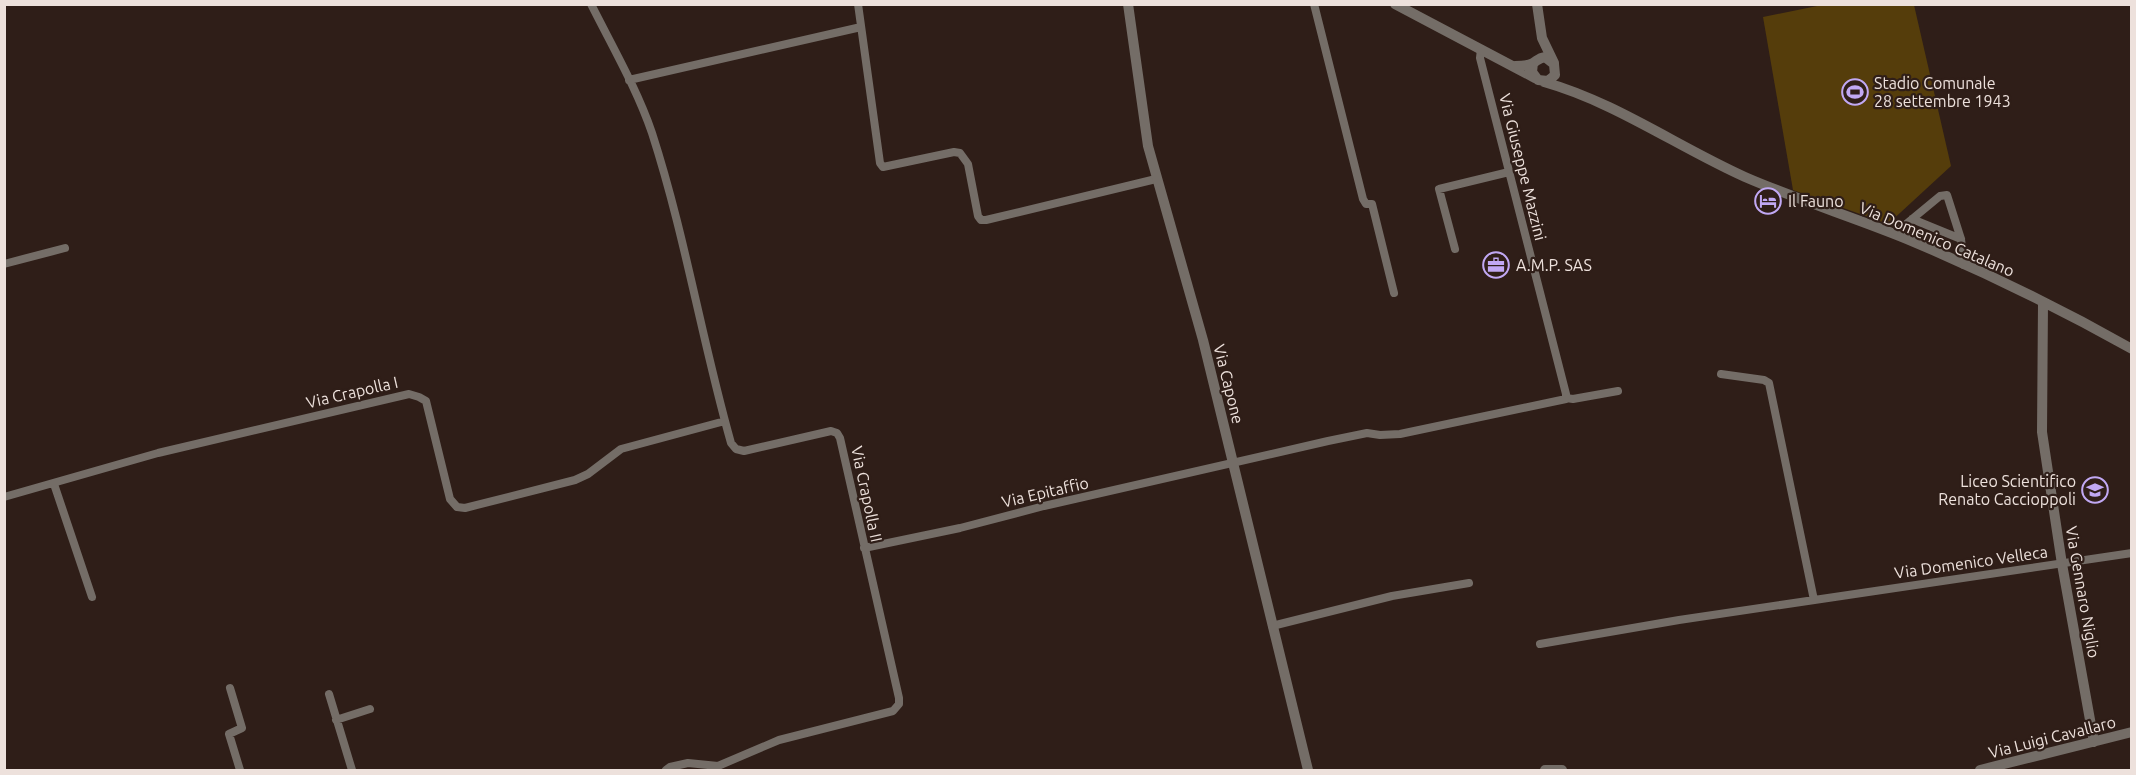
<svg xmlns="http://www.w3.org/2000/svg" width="2136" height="775" font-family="Ubuntu,sans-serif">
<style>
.green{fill:#553d0b}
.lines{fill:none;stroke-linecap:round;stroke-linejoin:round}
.minor{stroke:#746d67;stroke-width:8}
.tertiary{stroke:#746d67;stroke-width:10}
.labels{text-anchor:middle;stroke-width:4.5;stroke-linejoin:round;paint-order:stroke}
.poi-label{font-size:16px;fill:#ede1dc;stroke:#2f1e18;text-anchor:start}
.street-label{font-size:16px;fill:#ede1dc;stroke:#2f1e18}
</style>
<rect width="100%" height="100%" fill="#2f1e18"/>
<path class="green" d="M1822 5H1914L1951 166 1888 224 1793 190 1763 17Z"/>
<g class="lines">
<path class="minor" d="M591 4C612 46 637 89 652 133 685 235 702 341 731 443L736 449 744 451 831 431 837 433 840 438 899 698V704L893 711 779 740 718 766 688 763 670 767 666 770
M858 4 880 163 883 167 954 152 960 153 968 164 978 216 981 220H986L1156 179
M1314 4 1363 199 1366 204H1372L1394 293
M629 80 861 27
M1912 219 1961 239
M1894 234 1940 196 1947 195 1961 239 1964 265
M1455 249 1439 189 1509 172
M4 264 65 248
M1721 374 1764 380 1769 383 1814 600
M1566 398 1573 399 1618 391
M54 484 92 597
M4 497 158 453 409 394 419 397 426 401 450 499 457 507 465 508 575 480 588 474 621 449 725 421
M864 548 960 528 1044 506 1328 441 1367 433 1380 435 1400 434 1566 399V394L1480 58 1481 49
M1272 626 1392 596 1469 583
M1540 644 1679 620 2132 553
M230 688 242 728 229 734 240 770
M329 694 352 770
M336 720 370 709"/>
<path class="tertiary" d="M1128 4 1148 146 1203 340 1308 770
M1395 4 1535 78
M1537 4 1542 38 1554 63
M1515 66C1521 66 1528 66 1533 63 1538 60 1539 58 1545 57L1554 64 1555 75 1548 81 1538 80 1532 72 1533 63
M1544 82C1615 102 1678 147 1745 177 1798 200 1853 217 1907 239 1983 271 2059 308 2132 349
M2043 303 2042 432 2062 564 2094 742
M1545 770H1562
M1980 770 2132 732"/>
</g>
<defs>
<g id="stadium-ring" transform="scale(1.35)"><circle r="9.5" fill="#2f1e18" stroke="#c1a8f3" stroke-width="1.5"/><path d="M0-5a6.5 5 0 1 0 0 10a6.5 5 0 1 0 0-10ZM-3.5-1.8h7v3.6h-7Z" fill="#c1a8f3"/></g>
<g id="hotel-ring" transform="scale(1.35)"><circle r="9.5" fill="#2f1e18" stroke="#c1a8f3" stroke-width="1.5"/><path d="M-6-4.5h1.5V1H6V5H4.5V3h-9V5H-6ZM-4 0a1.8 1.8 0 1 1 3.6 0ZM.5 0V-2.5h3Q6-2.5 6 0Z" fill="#c1a8f3"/></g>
<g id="office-ring" transform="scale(1.35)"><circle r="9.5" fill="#2f1e18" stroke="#c1a8f3" stroke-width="1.5"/><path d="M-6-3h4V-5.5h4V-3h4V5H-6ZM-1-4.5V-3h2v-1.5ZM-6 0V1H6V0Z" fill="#c1a8f3"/></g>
<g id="school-ring" transform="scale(1.35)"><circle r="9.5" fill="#2f1e18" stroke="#c1a8f3" stroke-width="1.5"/><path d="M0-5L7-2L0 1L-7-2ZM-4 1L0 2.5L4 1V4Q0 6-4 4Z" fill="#c1a8f3"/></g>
</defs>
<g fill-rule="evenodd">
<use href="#stadium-ring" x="1855" y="92"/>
<use href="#hotel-ring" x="1768" y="201"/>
<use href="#office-ring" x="1496" y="265"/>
<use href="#school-ring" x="2095" y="490"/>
</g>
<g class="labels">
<g class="poi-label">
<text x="1874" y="89">Stadio Comunale<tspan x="1874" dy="18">28 settembre 1943</tspan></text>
<text x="1788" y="207">Il Fauno</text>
<text x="1516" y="271">A.M.P. SAS</text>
<text x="2076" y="487" text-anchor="end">Liceo Scientifico<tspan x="2076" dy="18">Renato Caccioppoli</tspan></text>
</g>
<g class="street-label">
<text transform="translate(1523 167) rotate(76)" y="6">Via Giuseppe Mazzini</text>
<text transform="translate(1937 239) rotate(23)" y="6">Via Domenico Catalano</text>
<text transform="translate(1229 384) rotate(76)" y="6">Via Capone</text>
<text transform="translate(352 392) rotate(-13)" y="6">Via Crapolla I</text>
<text transform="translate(1045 492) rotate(-13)" y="6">Via Epitaffio</text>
<text transform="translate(867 494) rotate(78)" y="6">Via Crapolla II</text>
<text transform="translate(1971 562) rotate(-8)" y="6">Via Domenico Velleca</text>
<text transform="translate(2083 592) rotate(80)" y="6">Via Gennaro Niglio</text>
<text transform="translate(2052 737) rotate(-14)" y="6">Via Luigi Cavallaro</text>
</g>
</g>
<rect width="2136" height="775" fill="none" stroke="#ede1dc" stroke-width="12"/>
</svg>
